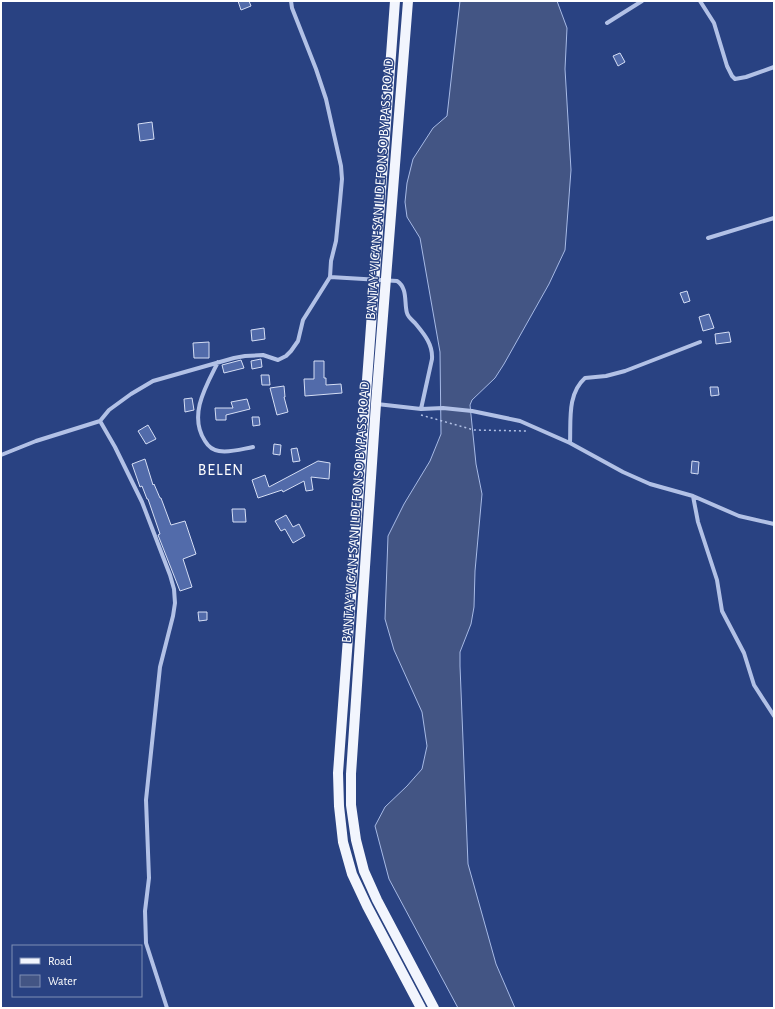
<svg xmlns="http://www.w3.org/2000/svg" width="775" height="1009" font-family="'Alegreya Sans',sans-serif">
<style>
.water{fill:#435584;stroke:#a7bae6}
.building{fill:#526baa;stroke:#d5def5}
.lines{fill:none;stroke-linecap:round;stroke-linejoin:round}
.path{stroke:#b2c1e6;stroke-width:1.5;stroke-dasharray:2 3;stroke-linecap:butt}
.street{stroke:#b2c1e6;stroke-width:4}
.primary{stroke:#f2f5fd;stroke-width:10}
.labels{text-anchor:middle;stroke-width:3;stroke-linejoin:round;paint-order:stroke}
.street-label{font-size:14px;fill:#fff;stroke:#294282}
.quarter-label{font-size:16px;letter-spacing:1px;fill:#fff;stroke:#294282}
</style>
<rect width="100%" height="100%" fill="#294282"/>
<path class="water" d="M460 1H557L567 28 565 69 571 170 565 250 549 284 504 364 495 378 472 400 470 405 476 464 482 494 475 571 474 607 471 624 460 652V666L468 864 496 964 515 1008H458L389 879 375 826 385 807 407 786 422 769 427 746 422 712 394 650 385 619 388 536 404 504 430 461 441 434 440 352 420 238 407 217 405 202 407 183 413 159 433 128 447 116Z"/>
<path class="building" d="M238 1H249L251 6 241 10Z
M620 53 625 62 618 66 613 56Z
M152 122 154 139 140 141 138 124Z
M687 291 690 301 684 303 680 293Z
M709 314 714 328 703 331 699 317Z
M264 328 265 339 252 341 251 330Z
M729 332 731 342 716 344 715 334Z
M209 342V358H194L193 343Z
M261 359 262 367 252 369 251 361Z
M241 360 244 368 224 373 222 365Z
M314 361H324V378H326V385L341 384 342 393 305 396 304 379H314Z
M261 375H269L270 385H262Z
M284 386 285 397H284L288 412 277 415 270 388Z
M710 387H718L719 395 711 396Z
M192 398 194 410 185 412 184 399Z
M247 399 250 409 226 415V420H216L215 408H233L231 402Z
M252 417H259L260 425 253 426Z
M148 425 156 439 146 444 138 431Z
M274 444 281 445 280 455 273 454Z
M297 448 300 461 293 462 291 449Z
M145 459 153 485 154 484 160 498H161L171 525 185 521 196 554 183 559 192 587 180 591 158 535 160 534 148 499H147L142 486 140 487 132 464Z
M318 461 330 463 329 479 311 477 313 490 306 491 304 481 283 492 282 490 258 498 252 480 265 475 269 487Z
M692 461 699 462 698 474 691 473Z
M232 509H245L246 522H233Z
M286 515 293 527 299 524 305 536 293 543 285 529 281 531 275 521Z
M198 612H207V620L199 621Z"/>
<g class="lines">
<path class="path" d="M421 415 474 430 527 431"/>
<path class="street" d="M291 1 292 8 316 69 326 99 341 166 342 179 340 201 336 241 331 261 330 277
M700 1 714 23 727 66 732 76 735 79 746 77 774 67
M607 23 642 1
M708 238 774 218
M218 362C206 386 188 415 205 441 208 446 212 450 219 451 230 453 242 449 253 447
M377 404 421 409 443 408 472 411 520 421 570 443 623 472 650 484 693 496 739 516 774 524
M100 421 115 447 142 502 170 575 174 589 175 603 173 616 160 667 146 800 149 878 145 911 146 943 167 1008
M570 443C571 421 567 394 585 378L606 376 625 371 700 342
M1 455 36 441 100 421 109 410 131 394 153 381 234 358 245 356 263 355 278 360 286 356 291 351 298 341 303 320 330 277 397 281C408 288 404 303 407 313 408 317 412 320 415 323 424 334 433 344 432 359L421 409
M693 496 698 522 717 580 722 611 744 653 754 685 774 716"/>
<path class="primary" d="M395 1 338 773 339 806 343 842 352 874 367 906 421 1008
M408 1 376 404 351 774V805L356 840 364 871 377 900 434 1008"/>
</g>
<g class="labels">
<g class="street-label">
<text transform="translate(379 189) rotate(-86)" y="5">BANTAY-VIGAN-SAN ILDEFONSO BYPASS ROAD</text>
<text transform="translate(355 512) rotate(-86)" y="5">BANTAY-VIGAN-SAN ILDEFONSO BYPASS ROAD</text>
</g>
<g class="quarter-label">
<text x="221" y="475">BELEN</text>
</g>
</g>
<rect width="775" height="1009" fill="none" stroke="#ffffff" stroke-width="4"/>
<rect x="12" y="945" width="130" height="52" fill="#294282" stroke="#7f8eb4"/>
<rect x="20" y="958" width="20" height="6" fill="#f2f5fd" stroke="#7f8eb4"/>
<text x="48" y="965" font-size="12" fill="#ffffff">Road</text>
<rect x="20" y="975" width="20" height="12" fill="#435584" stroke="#7f8eb4"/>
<text x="48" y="985" font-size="12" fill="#ffffff">Water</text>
</svg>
